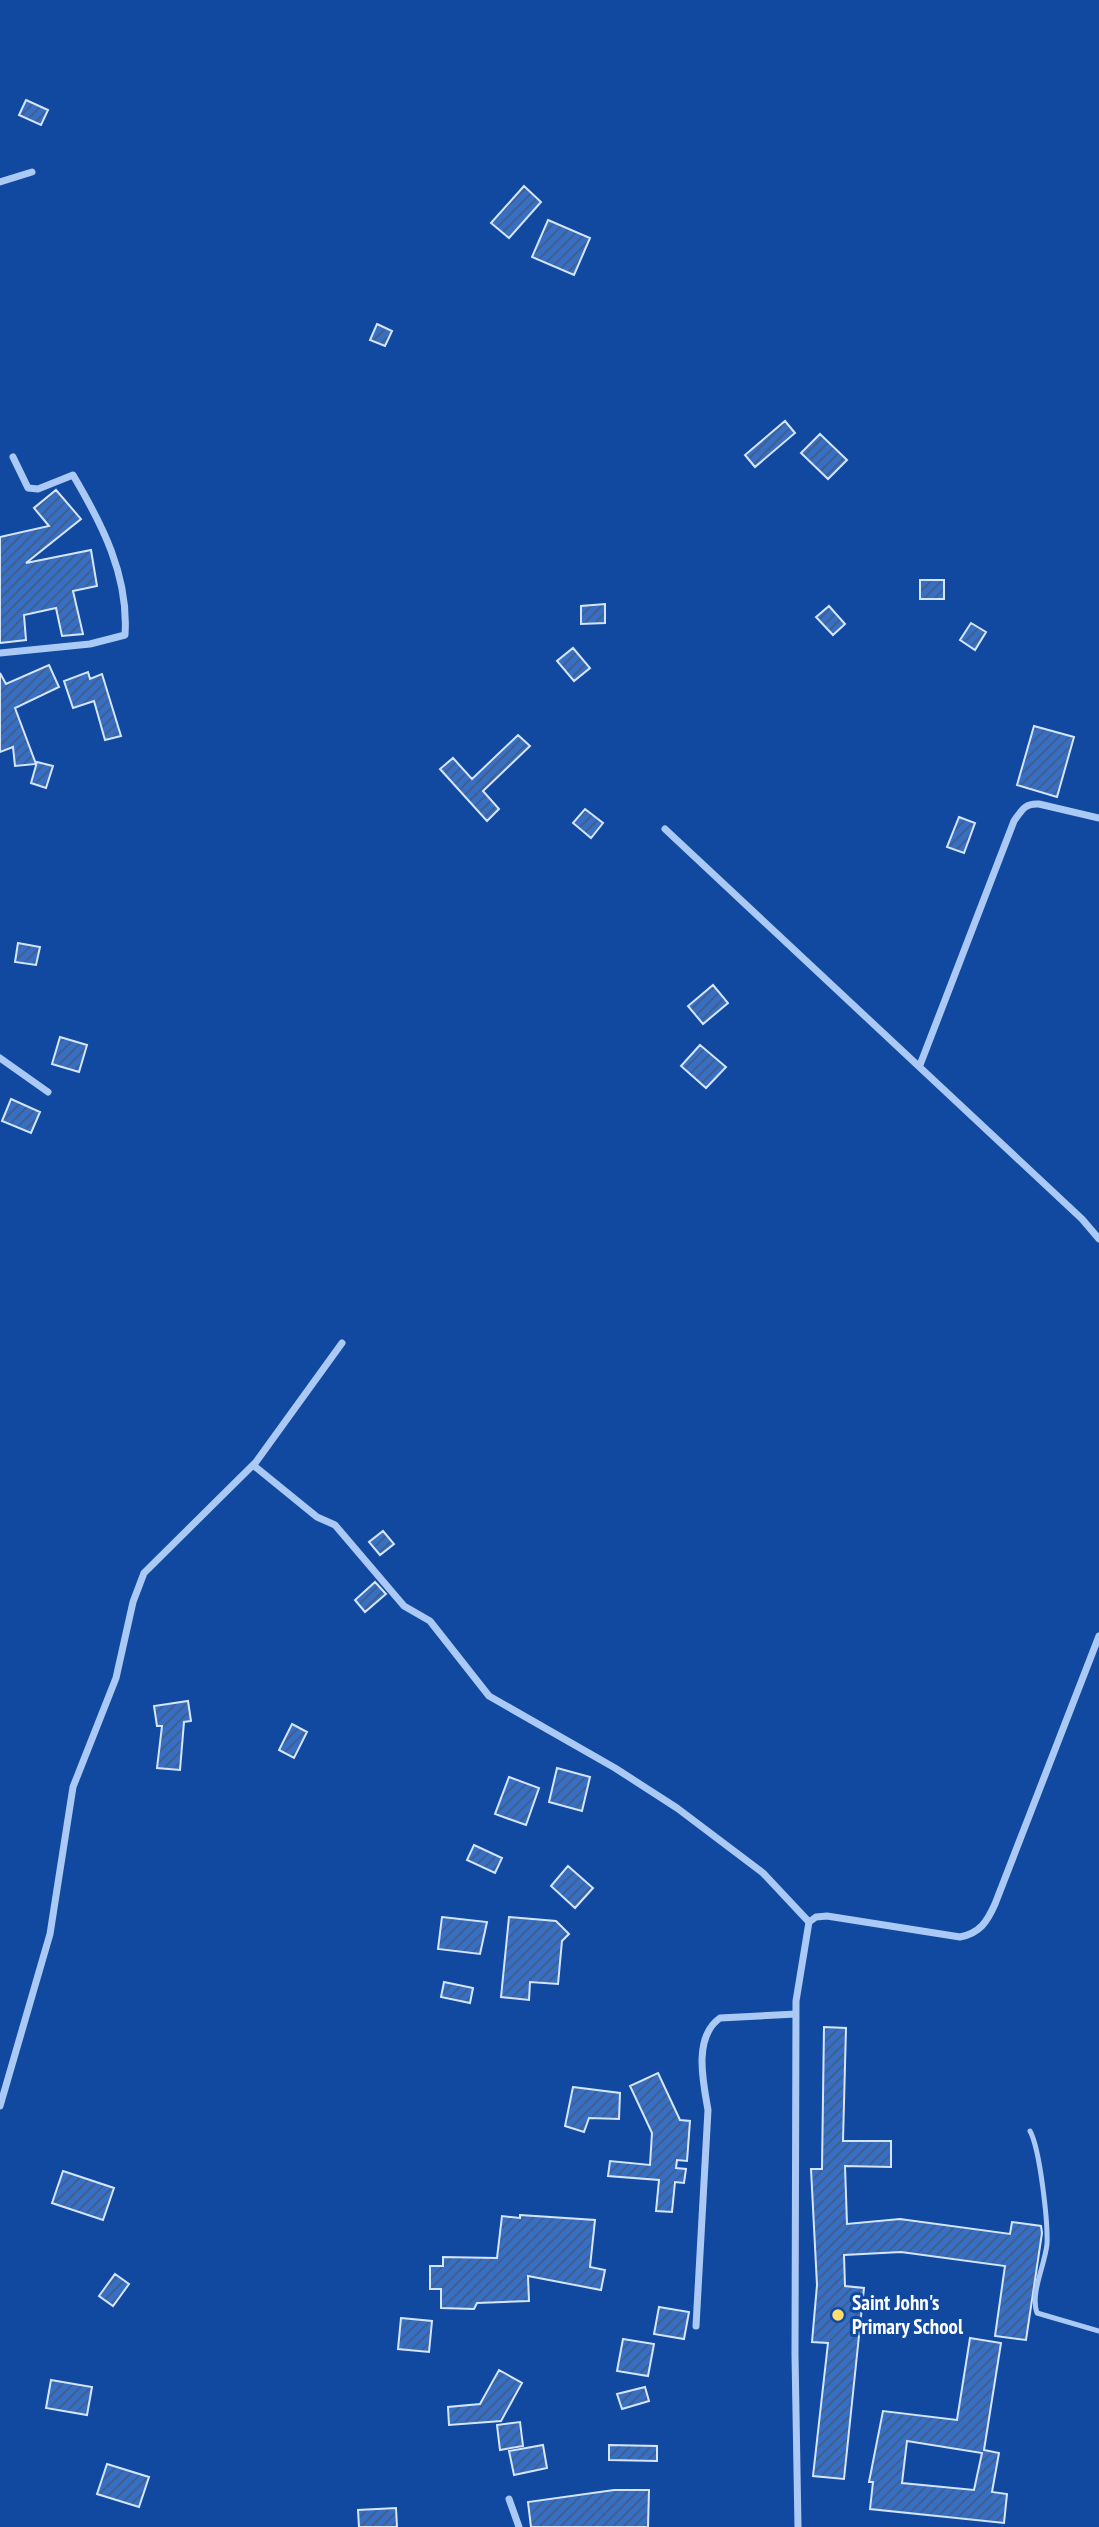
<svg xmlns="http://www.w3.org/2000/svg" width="1099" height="2527" font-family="'PT Sans Narrow',sans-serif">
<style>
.building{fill:url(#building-hatch);stroke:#d4e5fe;stroke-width:2;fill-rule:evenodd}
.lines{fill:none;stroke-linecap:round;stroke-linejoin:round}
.service{stroke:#abc9f5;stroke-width:5}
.minor{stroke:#abc9f5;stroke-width:7}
.poi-dot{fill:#ffdd6f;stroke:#1249a0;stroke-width:2.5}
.labels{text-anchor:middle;stroke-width:6;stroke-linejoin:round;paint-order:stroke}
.poi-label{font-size:21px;font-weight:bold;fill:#fff;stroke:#1249a0;text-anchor:start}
</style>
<defs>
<pattern id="building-hatch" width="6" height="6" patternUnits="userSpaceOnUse" patternTransform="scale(1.75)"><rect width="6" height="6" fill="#376fc5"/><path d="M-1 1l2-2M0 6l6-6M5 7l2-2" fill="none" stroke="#435c82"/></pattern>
</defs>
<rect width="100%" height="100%" fill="#1249a0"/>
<path class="building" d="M26 100 48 110 41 125 19 115Z
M524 186 541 202 509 238 491 223Z
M548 220 590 238 574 275 532 257Z
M377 324 392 331 385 346 370 340Z
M785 421 795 433 755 467 745 455Z
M820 434 847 460 828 479 801 453Z
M56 490 81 519 26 563 91 550 97 586 73 591 83 634 62 636 56 608 24 615 26 640 0 643V537L49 526 34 508Z
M920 580H944V599H920Z
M605 604V623L581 624V606Z
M829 606 845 624 833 635 816 617Z
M971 623 986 632 975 650 960 640Z
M573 648 590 668 574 681 557 661Z
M49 665 59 687 15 708 36 764 15 766 13 747 0 752V673L6 684Z
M88 672 90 679 102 674 121 736 105 740 94 701 73 708 64 681Z
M1034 726 1074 737 1057 797 1017 785Z
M518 735 530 746 483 791 499 809 487 821 440 769 453 758 472 779Z
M37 762 53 766 46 788 31 783Z
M585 809 603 823 591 838 573 823Z
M959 817 975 823 964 853 947 847Z
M18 943 40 947 36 965 15 962Z
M713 985 728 1003 703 1024 688 1006Z
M60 1037 87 1045 79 1072 52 1064Z
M700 1045 726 1067 706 1088 681 1066Z
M11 1099 40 1112 31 1133 2 1121Z
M383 1531 394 1544 380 1555 369 1542Z
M375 1582 386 1594 365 1612 355 1600Z
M188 1701 191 1721 184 1722 180 1770 157 1768 162 1726H157L154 1706Z
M292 1724 307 1732 294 1758 279 1750Z
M557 1768 590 1777 582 1811 549 1802Z
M509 1777 539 1788 526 1825 495 1814Z
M474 1845 502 1858 495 1873 467 1860Z
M568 1866 593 1888 575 1908 551 1886Z
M442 1917 487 1922 480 1954 438 1949Z
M509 1917 556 1921 569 1934 562 1941 558 1984 530 1982 529 2000 501 1997Z
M444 1982 473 1988 470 2003 441 1997Z
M824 2027 846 2028 843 2141H891V2167L845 2166 847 2224 900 2219 1010 2234 1012 2222 1041 2226 1042 2233 1026 2340 995 2336 1005 2266 901 2252 844 2255 845 2286 864 2288 844 2479 813 2476 828 2343 812 2342 817 2285 811 2169H822Z
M658 2073 680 2120 690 2121 687 2161 677 2160 676 2168 686 2169 684 2183 675 2182 672 2212 656 2211 659 2180 608 2176 610 2161 650 2165 652 2133 630 2086Z
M573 2087 620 2093 619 2119 589 2118 584 2132 565 2126Z
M63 2171 114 2188 103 2220 52 2203Z
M520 2215 595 2220 590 2267 605 2270 601 2290 528 2276 529 2301 477 2303 474 2309 441 2308V2289H430V2266H443V2257L497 2258 502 2216 520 2218Z
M115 2274 129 2284 113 2306 99 2296Z
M659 2307 689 2312 684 2339 654 2334Z
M401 2318 432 2321 429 2352 398 2349Z
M970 2338 1001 2343 984 2450 999 2453 992 2492 1007 2494 1004 2523 870 2509 873 2482H869L883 2411 957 2420ZM907 2441 982 2453 974 2490 902 2483Z
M623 2339 654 2344 648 2376 617 2371Z
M499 2370 522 2383 501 2421 449 2425 448 2407 480 2404Z
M51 2380 92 2387 87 2415 46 2408Z
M645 2387 649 2401 622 2409 617 2394Z
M520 2422 523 2446 500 2450 497 2425Z
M543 2445 547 2468 514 2475 509 2451Z
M609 2445 657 2446V2461L609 2460Z
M107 2464 149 2477 139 2507 97 2494Z
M614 2490H649L648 2527H531L528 2502Z
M396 2508 397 2527H359L358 2510Z"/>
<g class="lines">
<path class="service" d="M1030 2131C1040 2149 1048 2222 1047 2244 1045 2265 1030 2293 1037 2313L1099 2331"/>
<path class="minor" d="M0 182 32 172
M0 653 90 644 125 635C129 576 102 524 73 475L38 489 28 488 13 457
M665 829 1082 1219 1099 1239
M0 1058 48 1092
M920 1065 1014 821C1022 810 1025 803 1039 804L1099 818
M253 1465 317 1517 335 1525 404 1606 430 1621 489 1696 615 1768 677 1808 763 1873 809 1922
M0 2106 50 1934 73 1787 116 1678 133 1602 144 1573 256 1462 342 1343
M696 2326 708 2110C703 2082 693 2037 720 2018L796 2014
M509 2499 519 2527
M798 2527 795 2355 796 2001 809 1922 816 1917 827 1916 960 1937C980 1933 987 1922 995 1904L1099 1636"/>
</g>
<circle class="poi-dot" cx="838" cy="2315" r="7"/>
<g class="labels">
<g class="poi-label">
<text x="852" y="2310">Saint John's<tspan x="852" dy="24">Primary School</tspan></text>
</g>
</g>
</svg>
